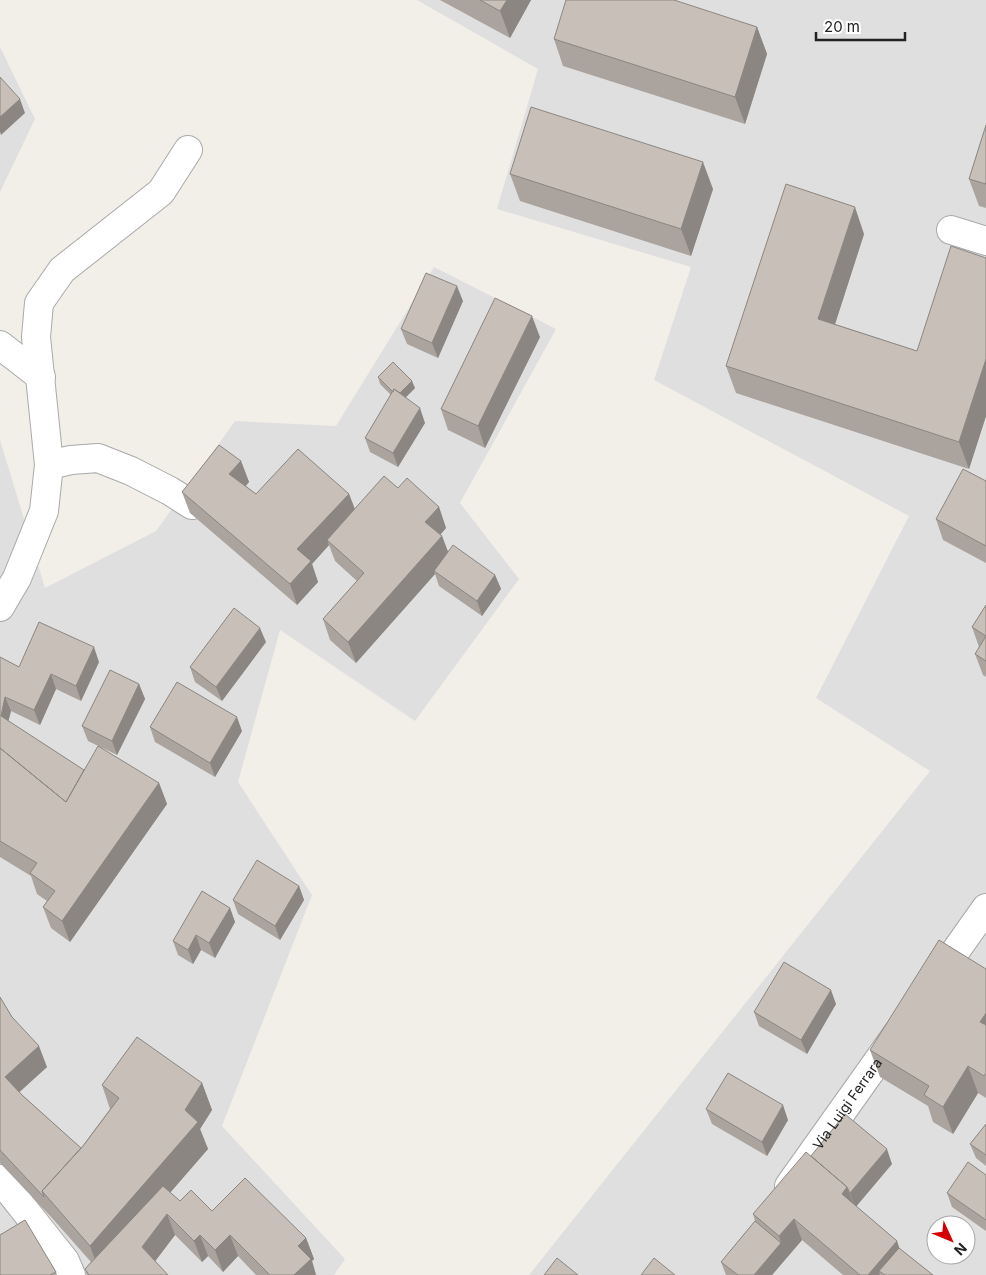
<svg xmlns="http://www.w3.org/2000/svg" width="986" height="1275" font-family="Inter,sans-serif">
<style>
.residential{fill:#e0dfdf;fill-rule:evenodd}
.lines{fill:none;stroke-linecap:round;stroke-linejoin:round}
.minor-casing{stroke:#a9a9a9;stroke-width:30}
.minor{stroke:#fff;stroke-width:28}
.wall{fill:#aba49e}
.shaded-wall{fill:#8b8681}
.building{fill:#c7bfb8;stroke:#8b8681}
.labels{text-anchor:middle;stroke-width:4.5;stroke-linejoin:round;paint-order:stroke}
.street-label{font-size:14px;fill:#222;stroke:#fff}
</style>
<rect width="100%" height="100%" fill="#f2efe9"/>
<path class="residential" d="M417 0H986V1275H529L930 771 816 698 909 516 654 380 691 267 497 209 538 69ZM936 1225H966V1255H936Z
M0 47 35 119 0 192Z
M434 267 556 329 460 503 519 579 415 721 280 630 238 782 312 895 222 1126 345 1259 334 1275H0V440L45 588 156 531 235 421 336 426Z"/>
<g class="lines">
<g class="minor-casing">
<g id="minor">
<path d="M951 230 986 241"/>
<path d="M0 345 41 377"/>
<path d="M49 465 71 460 98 458 131 471 170 491 192 505"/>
<path d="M0 607 17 578 44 511 49 465 36 337 39 303 62 270 161 192 188 150"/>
<path d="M935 980 986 908"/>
<path d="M0 1179 65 1261 71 1275"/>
<path id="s1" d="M789 1186 897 1034"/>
</g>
</g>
<use href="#minor" class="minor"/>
</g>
<path class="wall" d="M440 0H531L510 38Z
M757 27 767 54 745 124 563 66 554 39Z
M986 125V208L979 206 969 179Z
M510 174 713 189 691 256 520 201Z
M864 234 835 324 917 351 986 258V416L969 469 736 393 726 366Z
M463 301 438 358 407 344 401 329Z
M540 337 485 448 448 430 441 409Z
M378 377 415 388 406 397 425 423 398 467 370 452 365 438 391 395 380 384Z
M241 461 249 482 246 486 256 494H349L355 509 398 488 439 507 446 528 440 535 442 536 448 552 495 575 501 589 482 616 439 586 435 574 356 663 330 640 323 619 357 581 335 561 329 545 312 564 318 582 297 605 190 513 182 492Z
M986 481V563L943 540 936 519Z
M986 605V677L983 675 975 654 979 647 972 627Z
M266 642 222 701 195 682 190 667Z
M0 657 19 667 99 662 81 701 56 689 40 725 11 711 8 721 84 770 159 783 167 804 70 942 51 928 43 907 47 901 37 894 31 876 0 857Z
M139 684 145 699 117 755 88 741 82 726Z
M150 727 242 731 215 777 155 742Z
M299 886 304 900 280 940 238 914 233 900Z
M230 908 235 922 215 958 201 950 193 964 178 955 173 941Z
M986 969V1098L978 1093 953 1134 933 1122 928 1106 880 1077 870 1050Z
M0 997 12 1017 47 1067 19 1092 81 1148 110 1109 102 1085 202 1083 212 1110 200 1129 208 1149 170 1193 180 1201 306 1238 314 1259 312 1261 316 1275H256L238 1256 223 1272 208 1256 202 1262 175 1235 155 1261 168 1275H87L85 1269 91 1262 52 1218 0 1163Z
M836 1004 807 1054 759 1026 754 1012Z
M706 1109 788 1120 767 1156 712 1124Z
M986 1124V1166L976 1158 970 1144Z
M811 1156 892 1164 856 1206 897 1241 899 1248 933 1275H843L802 1240 772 1275H726L721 1262 755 1221 753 1214Z
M986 1175V1231L952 1207 947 1193Z
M56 1272 57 1275H0Z"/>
<path class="shaded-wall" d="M507 0H531L510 38 500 11Z
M757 27 767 54 745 124 735 97Z
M20 99 25 113 1 135 0 132V117Z
M703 162 713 189 691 256 681 229Z
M855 207 864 234 828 346 818 319Z
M457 286 463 301 438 358 432 343Z
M532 316 540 337 485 448 478 426Z
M986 359V416L969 469 959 442Z
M412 381 415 388 400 403 397 396Z
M420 408 425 423 398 467 393 453Z
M241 461 249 482 237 495 229 474Z
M349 494 357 515 327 540 329 545 312 564 318 582 297 605 290 584 297 549Z
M439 507 446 528 433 543 425 522Z
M442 536 450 557 434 571 435 574 356 663 348 642Z
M495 575 501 589 482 616 477 601Z
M260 628 266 642 222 701 216 687Z
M94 647 99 662 81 701 76 686Z
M51 674 56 689 40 725 34 710Z
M139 684 145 699 117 755 112 741Z
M5 697 11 711 6 731 1 716Z
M237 717 242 731 215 777 210 763Z
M159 783 167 804 70 942 62 921Z
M299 886 304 900 280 940 275 926Z
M230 908 235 922 215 958 209 943Z
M196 935 201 950 193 964 188 950Z
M831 990 836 1004 807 1054 801 1040Z
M986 1013V1037L980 1022Z
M39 1046 47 1067 13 1098 5 1077Z
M968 1066 978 1093 953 1134 943 1107Z
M202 1083 212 1110 200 1129 208 1149 100 1273 90 1246 185 1110Z
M783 1105 788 1120 767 1156 762 1142Z
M887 1149 892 1164 855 1208 850 1193Z
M847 1187 855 1208 842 1194Z
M167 1214 175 1235 150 1268 142 1247Z
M794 1219 802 1240 772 1275H754L781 1243 779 1236Z
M200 1235 208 1256 202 1262 194 1241Z
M230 1235 238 1256 223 1272 215 1250Z
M306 1238 314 1259 312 1261 316 1275H294L298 1246Z
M897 1241 904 1262 879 1271 880 1275H868Z"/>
<path class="building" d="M480 0H507L500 11Z
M566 0H674L757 27 735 97 554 39Z
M0 77 20 99 0 117Z
M531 107 703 162 681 229 510 174Z
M986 125V184L969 179Z
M786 184 855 207 818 319 917 351 951 246 986 258V359L959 442 726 366Z
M426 273 457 286 432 343 401 329Z
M495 298 532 316 478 426 441 409Z
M393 362 412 381 400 393 394 389 393 392 378 377Z
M394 389 420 408 393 453 365 438Z
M219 445 241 461 229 474 256 494 298 449 349 494 297 549 311 561 290 584 182 492Z
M963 469 986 481V546L936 519Z
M384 476 398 488 407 478 439 507 425 522 442 536 348 642 323 619 364 573 327 540Z
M453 545 495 575 477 601 434 571Z
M986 605V636L972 627Z
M234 608 260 628 216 687 190 667Z
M39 622 94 647 76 686 51 674 34 710 5 697 1 716 84 770 66 802 0 748V657L19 667Z
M986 636V661L975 654Z
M110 670 139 684 112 741 82 726Z
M177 682 237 717 210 763 150 727Z
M98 746 159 783 62 921 43 907 55 891 30 873 37 863 0 841V748L66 802Z
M257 860 299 886 275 926 233 900Z
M202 891 230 908 209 943 196 935 188 950 173 941Z
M939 940 986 969V1013L980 1022 986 1025V1073L984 1076 968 1066 943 1107 924 1095 929 1086 870 1050Z
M784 962 831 990 801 1040 754 1012Z
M0 997 12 1017 39 1046 5 1077 23 1096 81 1148 42 1191 44 1197 0 1150Z
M137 1037 202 1083 185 1110 198 1122 90 1246 42 1191 83 1146 119 1098 102 1085Z
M728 1073 783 1105 762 1142 706 1109Z
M845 1114 887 1149 850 1193 847 1187 811 1156Z
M986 1124V1155L970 1144Z
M806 1152 847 1187 842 1194 897 1241 868 1275H860L794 1219 779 1236 753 1214Z
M968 1162 986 1175V1220L947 1193Z
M245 1178 306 1238 298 1246 311 1259 294 1275H270L230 1235 215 1250 200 1235 194 1241 167 1214 142 1247 168 1275H89L85 1269 163 1186 180 1201 191 1190 212 1211Z
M25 1220 56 1272 50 1275H0V1235Z
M755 1221 781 1243 754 1275H738L721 1262Z
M899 1248 933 1275H885L879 1271Z
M557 1258 578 1275H544Z
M654 1258 675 1275H641Z"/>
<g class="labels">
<g class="street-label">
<text dy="5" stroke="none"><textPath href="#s1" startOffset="101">Via Luigi Ferrara</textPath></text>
</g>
</g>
<g transform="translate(951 1240) rotate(134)"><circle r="24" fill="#ffffff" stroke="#a7a7a7"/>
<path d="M0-4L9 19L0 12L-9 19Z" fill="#d40000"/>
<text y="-8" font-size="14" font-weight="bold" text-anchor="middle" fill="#222222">N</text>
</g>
<path d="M816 32v8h89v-8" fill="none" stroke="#222222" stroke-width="2.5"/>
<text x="824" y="32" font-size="15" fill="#222222" stroke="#ffffff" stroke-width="4" paint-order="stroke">20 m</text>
</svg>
